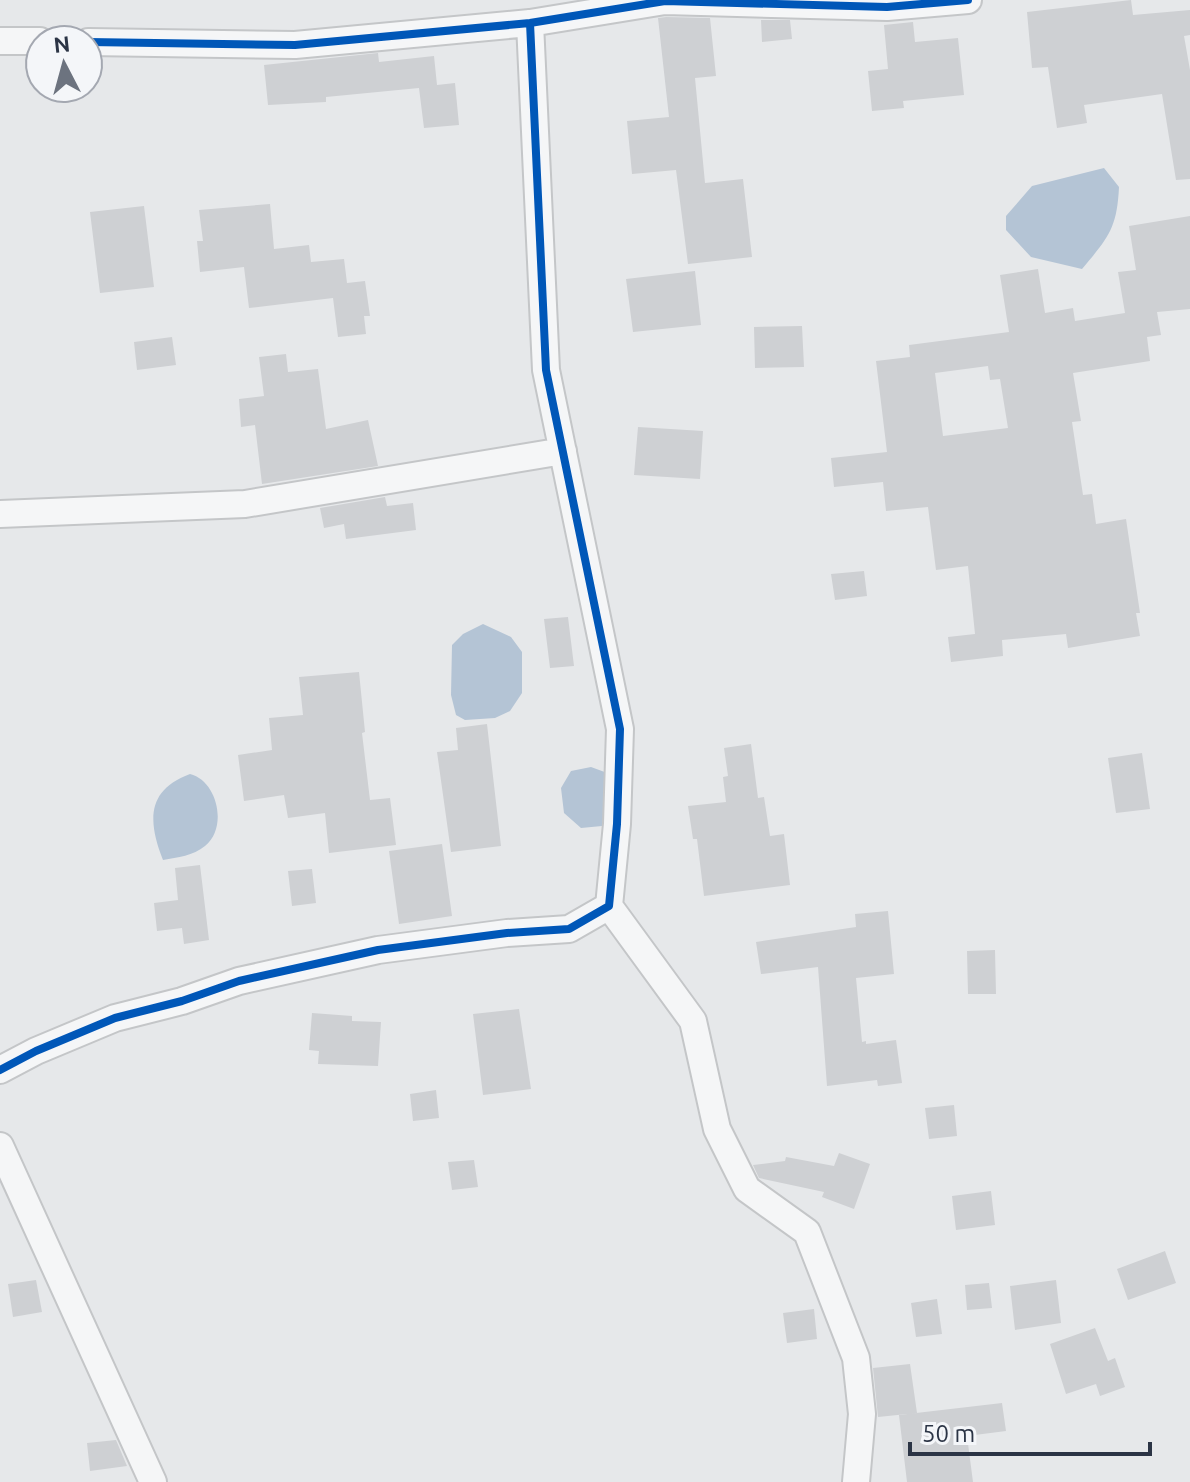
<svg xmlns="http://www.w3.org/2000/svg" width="1190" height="1482" font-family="Ubuntu,sans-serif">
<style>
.water{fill:#b4c4d5}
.building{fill:#ced0d3;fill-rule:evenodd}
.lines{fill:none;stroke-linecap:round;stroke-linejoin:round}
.street-casing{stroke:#c4c6c8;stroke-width:30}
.street{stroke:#f5f6f7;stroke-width:26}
.cycleway-casing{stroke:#f4f6f9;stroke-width:13}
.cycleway{stroke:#0057b8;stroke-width:8}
</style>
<rect width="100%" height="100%" fill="#e6e8ea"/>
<path class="water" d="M1104 168 1119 187C1117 229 1108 238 1082 269L1031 257 1006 230V216L1032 186Z
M483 624 511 637 522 652V693L510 711 495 718 465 720 456 715 451 695 452 645 463 634Z
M591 767 610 774 608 815 602 826 581 828 564 813 561 788 571 771Z
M190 774C218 781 228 828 205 846 193 856 178 857 163 860 148 822 146 790 190 774Z"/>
<path class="building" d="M1131 0 1133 15 1190 10V35L1184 36 1190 70V179L1176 180 1162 94 1084 105 1087 123 1057 128 1048 67 1032 68 1027 12Z
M666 17 710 18 716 76 695 78 705 183 743 179 752 257 688 264 676 170 632 174 627 121 669 117 658 18Z
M761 20H790L792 39 762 42Z
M913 22 915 42 958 38 964 95 903 101 904 108 872 111 868 71 888 69 884 25Z
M378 53 379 62 434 56 437 85 455 83 459 125 424 128 419 88 326 97V102L268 105 264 65Z
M270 204 274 249 309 245 311 262 344 259 347 283 365 281 370 316H364L366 334 338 337 333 298 249 308 244 267 200 272 197 241H203L199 210Z
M144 206 154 287 100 293 90 212Z
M1190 216V309L1157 312 1161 335 1147 337 1150 361 1073 373 1081 421 1072 422 1083 495 1092 494 1096 524 1126 519 1140 613H1136L1140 636 1068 648 1066 634 1002 640 1003 656 951 662 948 637 975 634 968 566 936 570 928 507 886 511 883 482 834 487 831 458 887 452 876 361 910 357 909 345 1009 332 1000 275 1038 269 1045 313 1073 308 1075 321 1125 313 1118 272 1136 270 1129 226ZM988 366 990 380 1000 379 1008 428 943 436 935 373Z
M695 271 701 325 633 332 626 279Z
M802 326 804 367 755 368 754 327Z
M172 337 176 365 137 370 134 342Z
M286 354 288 372 318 369 326 429 368 420 378 466 262 484 255 425 241 427 239 399 264 396 259 357Z
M638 427 703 431 700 479 634 475Z
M385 497 387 506 413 503 416 530 346 539 344 524 324 528 320 508Z
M864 571 867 596 835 600 831 574Z
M568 617 574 666 550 668 544 619Z
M359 672 365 732 362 733 370 800 390 798 396 845 329 853 325 813 288 818 284 795 244 801 238 755 272 750 269 718 303 715 299 677Z
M487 724 501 846 451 852 437 752 458 750 456 728Z
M751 744 758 798 764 797 770 836 784 834 790 885 704 896 697 839H693L688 806 726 802 723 777 728 776 724 748Z
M1142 753 1150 809 1116 813 1108 758Z
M442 844 452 916 399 924 389 851Z
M200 865 209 940 184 944 182 928 157 931 154 903 178 900 175 868Z
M312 869 316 903 292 906 288 871Z
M888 911 894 974 856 978 862 1042 866 1041V1044L896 1040 902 1083 878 1086 877 1080 827 1086 818 967 761 974 756 942 856 927 855 914Z
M995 950 996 994H968L967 951Z
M519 1009 531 1089 483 1095 473 1014Z
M312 1013 352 1016V1021L381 1022 378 1066 318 1064 319 1051 309 1050Z
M436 1090 439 1118 413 1121 410 1094Z
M954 1105 957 1136 929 1139 925 1108Z
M839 1153 870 1164 854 1209 822 1197 824 1192 759 1178 753 1165 785 1161 786 1157 834 1166Z
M474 1160 478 1187 452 1190 448 1162Z
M991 1191 995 1225 956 1230 952 1196Z
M1165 1251 1176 1283 1128 1300 1117 1269Z
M36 1280 42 1312 13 1317 8 1284Z
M1056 1280 1061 1323 1015 1330 1010 1286Z
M989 1283 992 1308 967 1310 965 1285Z
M937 1299 942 1334 916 1337 911 1303Z
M814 1309 817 1339 787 1343 783 1313Z
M1095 1328 1108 1361 1115 1358 1125 1387 1100 1396 1096 1384 1066 1394 1050 1344Z
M910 1364 917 1413 878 1417 873 1368Z
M1002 1403 1006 1431 967 1436 973 1482H907L899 1415Z
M116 1440 127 1466 90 1471 87 1443Z"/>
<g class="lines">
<g class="street-casing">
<path id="street" d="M0 41H40
M88 42 295 45 530 23 665 1 887 7 968 0
M0 514 245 504 563 451
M609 906 693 1021 717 1129 747 1189 807 1232 856 1358 862 1414 856 1482
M0 1070 36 1051 115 1018 182 1001 239 981 378 950 507 933 569 929 609 906 617 824 620 729 546 370 530 23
M0 1146 153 1482"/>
</g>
<use href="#street" class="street"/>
<g class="cycleway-casing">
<path id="cycleway" d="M88 42 295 45 530 23 665 1 887 7 968 0
M0 1070 36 1051 115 1018 182 1001 239 981 378 950 507 933 569 929 609 906 617 824 620 729 546 370 530 23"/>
</g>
<use href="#cycleway" class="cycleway"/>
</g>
<g transform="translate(64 64) rotate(354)"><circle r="38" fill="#f4f6f9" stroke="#a4a8b1" stroke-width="2"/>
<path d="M0-6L14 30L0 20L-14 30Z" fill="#6c737f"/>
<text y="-12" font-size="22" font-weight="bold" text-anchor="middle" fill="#2b3445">N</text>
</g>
<path d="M910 1442v12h240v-12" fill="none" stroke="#2b3445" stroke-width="4"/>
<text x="922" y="1442" font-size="24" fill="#2b3445" stroke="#f4f6f9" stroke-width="6" paint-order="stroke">50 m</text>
</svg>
